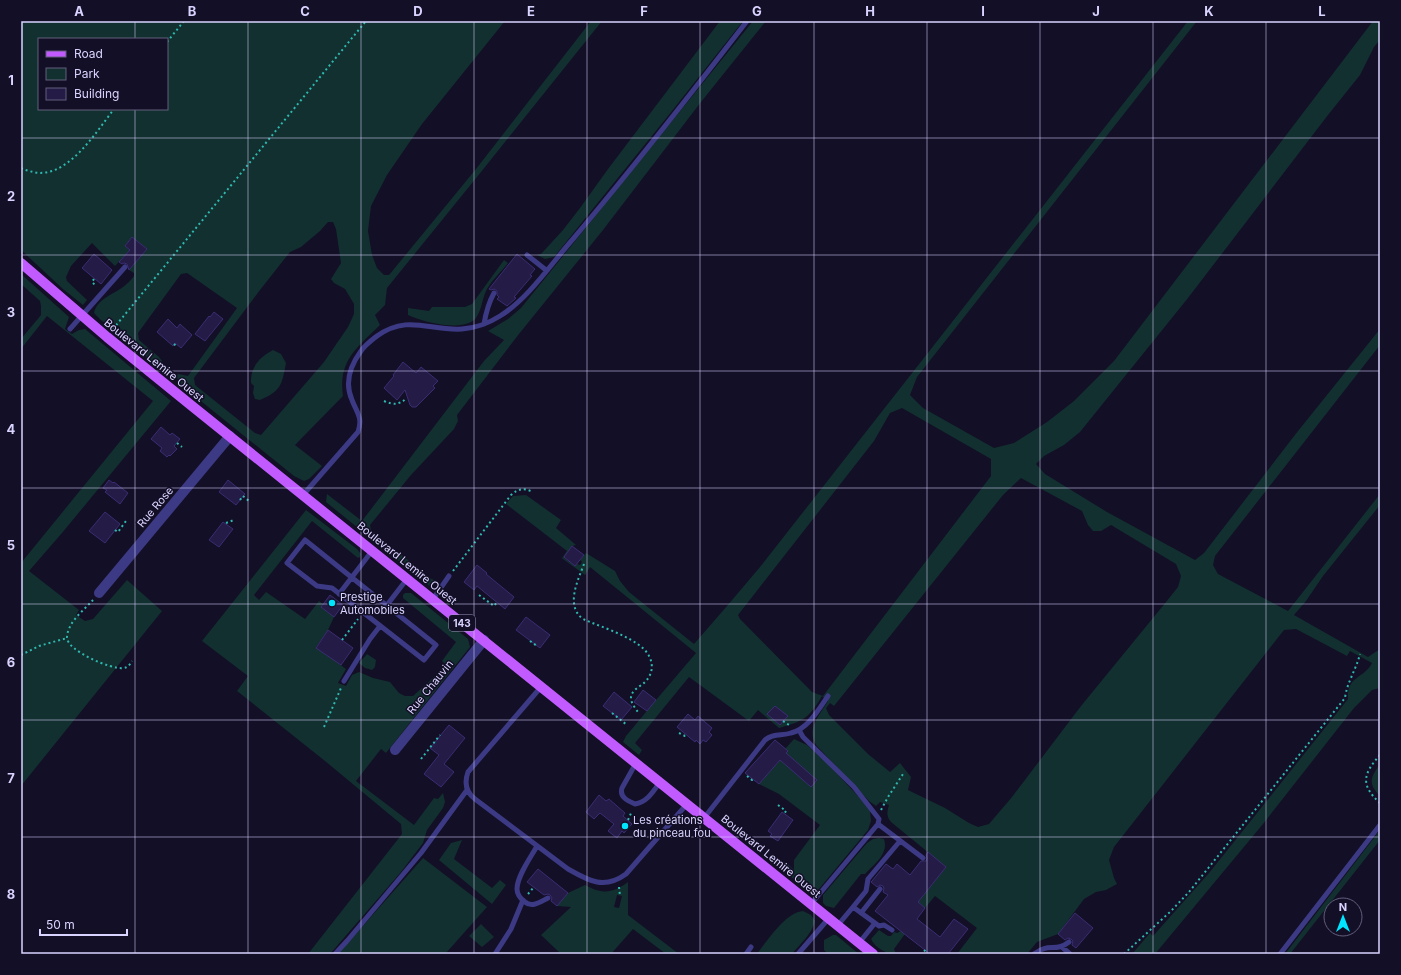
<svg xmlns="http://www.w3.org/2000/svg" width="1401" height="975" font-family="Inter,sans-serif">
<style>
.green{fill:#12302f;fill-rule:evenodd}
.building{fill:#241b47;stroke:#3b2d73}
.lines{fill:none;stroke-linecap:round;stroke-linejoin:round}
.path{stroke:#2fb8b0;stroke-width:2;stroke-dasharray:2 3;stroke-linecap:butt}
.service{stroke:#3d3a85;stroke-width:5}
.minor{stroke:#3d3a85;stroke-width:10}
.primary{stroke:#c25bff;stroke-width:10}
.grid{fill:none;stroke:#d9d4ff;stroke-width:1;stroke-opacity:0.55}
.poi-dot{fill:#00e5ff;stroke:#130f26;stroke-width:1.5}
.labels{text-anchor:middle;stroke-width:3;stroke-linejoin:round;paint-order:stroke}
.shield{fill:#130f26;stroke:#9e99be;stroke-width:1}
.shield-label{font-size:10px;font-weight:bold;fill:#d9d4ff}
.street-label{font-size:11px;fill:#d9d4ff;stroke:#130f26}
.poi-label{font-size:11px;fill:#d9d4ff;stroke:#130f26;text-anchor:start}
.neatline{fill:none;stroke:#d9d4ff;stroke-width:1.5}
.grid-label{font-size:13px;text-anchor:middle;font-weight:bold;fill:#d9d4ff}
</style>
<rect width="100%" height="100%" fill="#130f26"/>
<path class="green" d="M21 21H505L422 124 387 175 371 206 368 231 372 255 377 268 384 275H389L476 169 591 21H602L481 172 387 288 385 305 375 315 380 325C357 348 338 360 343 396L295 445 322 466 309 479 304 481 294 476 181 385 176 376 178 374 188 376 237 308 187 273 181 274 138 333 139 340 159 357 162 361 160 365H156L121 335 119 332 120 327 115 324C105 326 100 319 94 313 97 299 112 295 123 287 127 284 131 280 134 276V273L129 270 147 249 132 237 125 246 130 250 115 266 92 243 71 266 66 277 67 281 87 300 83 305 63 289 21 250ZM39 39H167V109H39ZM328 222H333L336 229 341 263 331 279 334 283 345 289 354 304V314L348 327 324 362 261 435 255 433 195 385 194 378 260 290 290 252 301 247 320 231Z
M720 21H743L672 111 554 257 545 259 537 255 541 254 563 230 580 208 608 169Z
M753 21H766L701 102 603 230 519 334 457 415 458 421 454 429 411 475 370 525 371 530 430 578 436 581 432 588 326 502 327 494 362 521 484 361 504 340 488 331 508 319 521 308Z
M1188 21H1197L917 377 910 395 923 408 994 448 1014 443 1047 422 1074 401 1114 361 1373 21H1380V40L1374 47 1360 75 1328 115 1188 298 1080 432 1064 445 1044 456 1036 464 1045 474 1107 512 1195 560 1204 553 1298 431 1380 329V345L1215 556 1213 565 1218 574 1288 611 1380 494V505L1323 576 1306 601 1294 615 1368 657 1380 649V688L1372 690 1354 708 1263 824 1155 954H1132L1150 933 1153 936 1209 873 1348 699C1347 675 1364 679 1372 663L1350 651 1347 656 1296 629 1284 630 1114 847 1109 860 1114 878 1117 884 1106 890 1096 892 1084 899 1058 934 1037 942 1027 954H957L977 928 935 896 925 908 918 902 946 867 891 822C886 816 887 812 889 805L880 802 876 806 869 801 816 745C806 728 820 715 828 701L822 696C809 718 804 721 779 728L758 710 749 721 689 677 635 743 642 750 639 755 623 742 626 736 656 700 696 653 590 567 585 575 563 559 562 558 567 551 506 504 513 496 526 495 561 520 556 528 576 545 572 546 564 558 575 566 577 564 580 565 582 562 580 560 586 553 615 571 620 581 629 592 694 644 727 606 760 567ZM902 408 991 459V476L823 696 812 692 740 619 738 615 874 441 890 413ZM1021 478 1082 511 1088 525 1093 531H1101L1111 525 1176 564 1181 576 1178 587 1166 602 1081 706 1012 797 989 824 978 827 969 823 945 808 908 790 911 777 900 763 890 772 868 754 829 715 826 708 830 703 834 706 1003 495ZM775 706 787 716 780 725 767 714Z
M504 260 508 263C502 271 492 280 487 289 482 298 482 310 476 318 463 333 423 322 408 315V308L429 311 432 307H465L472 304Z
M21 274 69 317 65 329 72 334 79 330 85 329 171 401 62 533 29 571 79 610 76 615 85 621 93 619 127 580 162 611 21 786V563L153 401 47 316 21 349V339L41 315V306L40 301 21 284Z
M273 350 281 354 286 363C282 385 281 391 260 400L255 399 253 393 254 386 251 383C250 367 260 357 273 350Z
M306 510 357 549 361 554 360 557 358 558 312 521 254 595 259 600 266 592 305 619 319 601 323 604 321 607 334 617 328 630 316 647 346 669 338 683 346 686 352 675 359 672 373 678 390 682 399 693 405 696H413L435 676 445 664 442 661 456 642 403 598V595L405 593H411L468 639 470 647 386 753 381 749 356 781 414 825 434 798 438 799 443 793 445 802 443 808 427 830 423 843 401 872 330 954H308L402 834 401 824 325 761 237 691 248 676 202 641Z
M367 654 376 660 375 667 372 670 365 668 359 663Z
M794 739 807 745 825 761 858 796 870 811 871 821 868 830 819 889 814 893 810 892 775 864 777 861 780 860 788 864 794 870V860L820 825 779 794 759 784 788 751 785 749Z
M1380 764V796C1367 783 1371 777 1380 764Z
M1380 830V840L1290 954H1285Z
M879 838 884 839C889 854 874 864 865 874H861L834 908 826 906 823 903V895L867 843 873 839Z
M462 840 454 859 492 888 500 880 506 885 492 904 439 860 451 843Z
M423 858 487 907 446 953 441 954H338Z
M628 882V915L679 954H666L633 929 611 954H561L541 935 571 907 557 906 568 893 585 885C603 895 613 893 628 882ZM617 895 622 896 619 908 614 907Z
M803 911 811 915 815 921C812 934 800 944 792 954H757C767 941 786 912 803 911Z
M481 924 494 937 482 947 469 936Z
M879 930 888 936H891L894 932 897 933 901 931 905 934 894 949 896 954C887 954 875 948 871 939Z
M833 935H836L859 954H828L824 950V940Z"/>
<path class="building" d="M132 237 147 249 129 270 127 264 124 263 122 264 119 262 130 250 125 246Z
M94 254 112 270 101 284 82 268Z
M517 254 535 269 530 275 532 276 514 297 516 298 507 306 497 299 499 297 497 295V291L494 289 491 290 489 289Z
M214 312 223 319 205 341 195 334 209 316 210 317Z
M168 319 177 328 180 324 192 335 181 348 175 343 173 346 157 332Z
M403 362 416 373 421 367 438 381 433 386 435 388 416 407H412L410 405 405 390 397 400 384 388 394 376 393 375Z
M161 427 170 435 172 433 180 439 174 446 177 449 170 456 169 455 167 457 160 451 162 448 151 439Z
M109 480 113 483 114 482 128 493 120 504 105 492 107 490 103 488Z
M228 480 245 494 236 505 219 492Z
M105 512 120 524 105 543 89 531Z
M223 522 233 529 219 547 209 540Z
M572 546 584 555 575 566 564 557Z
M477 565 487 573 486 574 514 597 505 609 477 586 474 590 464 582Z
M330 595 343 605 334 617 321 607Z
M526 617 550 635 540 648 516 630Z
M328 630 353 648 341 665 316 648Z
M643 690 656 700 647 711 634 702Z
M614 692 632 707 621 720 603 706Z
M775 706 788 716 780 725 767 714Z
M688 714 695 720 698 716 712 728 709 732 712 735 706 742 703 740 700 744 696 740 695 742 677 727Z
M449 725 465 738 444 764 454 772 441 787 424 774 439 755 430 748Z
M775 740 788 751 786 753 817 780 811 787 780 760 759 784 745 773Z
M599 795 606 801 609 799 625 813 623 816 632 824 624 833 622 831 617 838 608 831 614 824 600 813 594 819 586 812Z
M782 812 793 820 778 841 770 836 772 834 768 831Z
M928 852 946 867 918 902 925 908 917 919 940 937 954 919 968 929 948 954H930L875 911 888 895 883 892 884 889 883 886 880 885 877 887 871 882 872 881 886 864 893 869 897 864 910 875 921 861H926L927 858 926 855Z
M538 869 568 893 557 906 551 901 552 898 550 895 548 894 544 895 527 882Z
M1075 913 1093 928 1076 948 1072 945 1073 941 1071 939 1068 938 1065 940 1058 934Z"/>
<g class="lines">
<path class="path" d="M167 42 184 21
M21 168C25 170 29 171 33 172 67 180 96 132 114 109
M94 279 92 282 96 286
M113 329 366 21
M174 344 177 347
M384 401C393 405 399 405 407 398
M177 443 182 447
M240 500 243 496 249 501
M226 523 234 520
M115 530 118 532 126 521
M584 564C578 580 565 606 583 619 601 627 622 633 639 645 652 654 657 670 645 682 640 687 631 690 631 698 631 703 635 708 638 712
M453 571 511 495C519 488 524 488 533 492
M479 595 494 606 497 602
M93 600C83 611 68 622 67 637 66 651 113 670 123 668 128 668 130 664 132 661
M342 640 358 619
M530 641 537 646
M21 655 39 646 67 638
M612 713 627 725
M783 721 789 725
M324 727 341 688
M679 733 685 736H688
M1380 755C1363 774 1360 785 1380 803
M421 759 440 735
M747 776 752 780 753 779
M778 805 786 811 784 814
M881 810 888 797 903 774
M628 820 632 811
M619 887 620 896
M528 894 534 887
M924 950 928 954
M1124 954 1171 911 1189 892 1345 698C1347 682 1356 670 1360 654"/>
<path class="service" d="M527 255 546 270
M484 324C486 312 488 304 494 293
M70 329 125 267
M303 495 358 432C363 418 357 413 352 400 344 382 350 366 361 351 365 345 372 340 377 336 408 314 429 331 462 329 476 328 489 323 500 316 528 299 551 264 573 239 633 168 690 95 747 21
M305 540 436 645 424 660 332 588 317 586 287 563Z
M339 594 372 551
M433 599 449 576
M387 605 407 579
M344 681 370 639 380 626
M541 687 468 772C464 783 466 792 475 799L568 869C589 881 604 890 626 874L687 804
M799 730 803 737 854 787 879 819 878 824
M636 763 622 788C619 797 628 801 635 804 647 802 653 792 660 782
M704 818 765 740C773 733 782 736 791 733 808 729 819 709 828 696
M537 846C531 857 517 876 517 889 517 894 521 899 525 902 532 908 540 902 548 898
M811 904 878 824 923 858
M853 907 866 891 868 879 900 841
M861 913 880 889
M875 923 879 926 884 925 892 930
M838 925 853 907 875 923 859 943
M1062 947 1070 954
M335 954 347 941 421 853 467 790
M495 954 511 929 523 900
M746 954 751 947
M798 954 829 918
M1034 954C1049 942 1055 953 1069 942
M1280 954 1380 825"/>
<path class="minor" d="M99 593 230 436
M395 750 484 640"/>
<path class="primary" d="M21 263 107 337 192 406 873 954"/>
</g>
<path class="grid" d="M135 21V39M248 21V954M361 21V954M474 21V954M587 21V954M700 21V954M814 21V954M927 21V954M1040 21V954M1153 21V954M1266 21V954M135 109V954M21 138H1380M21 255H1380M21 371H1380M21 488H1380M21 604H1380M21 720H1380M21 837H1380"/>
<g class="poi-dot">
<circle cx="332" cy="603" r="4"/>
<circle cx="625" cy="826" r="4"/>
</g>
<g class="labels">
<rect class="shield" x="449" y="615" width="26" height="16" rx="3"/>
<g class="shield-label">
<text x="462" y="627">143</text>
</g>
<g class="street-label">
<text transform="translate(154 360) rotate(39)" y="4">Boulevard Lemire Ouest</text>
<text transform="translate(155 507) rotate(-50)" y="4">Rue Rose</text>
<text transform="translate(407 563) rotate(39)" y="4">Boulevard Lemire Ouest</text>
<text transform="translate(430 687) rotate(-51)" y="4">Rue Chauvin</text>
<text transform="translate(771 856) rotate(39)" y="4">Boulevard Lemire Ouest</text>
</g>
<g class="poi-label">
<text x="340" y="601">Prestige<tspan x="340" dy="13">Automobiles</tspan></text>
<text x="633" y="824">Les créations<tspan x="633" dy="13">du pinceau fou</tspan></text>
</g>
</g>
<rect width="1401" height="975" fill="none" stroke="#130f26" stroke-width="44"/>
<rect x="38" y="38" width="130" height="72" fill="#130f26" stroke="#625e7d"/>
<rect x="46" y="51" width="20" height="6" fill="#c25bff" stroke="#625e7d"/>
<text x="74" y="58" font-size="12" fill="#d9d4ff">Road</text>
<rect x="46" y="68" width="20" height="12" fill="#12302f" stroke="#625e7d"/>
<text x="74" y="78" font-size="12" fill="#d9d4ff">Park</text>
<rect x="46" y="88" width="20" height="12" fill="#241b47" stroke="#625e7d"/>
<text x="74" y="98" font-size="12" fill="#d9d4ff">Building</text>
<g transform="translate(1343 917)"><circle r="19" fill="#130f26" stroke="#625e7d"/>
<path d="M0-3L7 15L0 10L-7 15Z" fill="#00e5ff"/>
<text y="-6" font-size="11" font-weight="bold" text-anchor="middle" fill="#d9d4ff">N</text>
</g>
<path d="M40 929v6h87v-6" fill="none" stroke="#d9d4ff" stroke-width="2"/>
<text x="46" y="929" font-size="12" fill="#d9d4ff" stroke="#130f26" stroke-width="3" paint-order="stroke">50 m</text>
<rect x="22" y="22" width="1357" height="931" class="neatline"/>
<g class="grid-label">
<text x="79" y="16">A</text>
<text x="192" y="16">B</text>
<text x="305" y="16">C</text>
<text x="418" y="16">D</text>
<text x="531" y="16">E</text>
<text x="644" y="16">F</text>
<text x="757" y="16">G</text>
<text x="870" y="16">H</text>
<text x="983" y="16">I</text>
<text x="1096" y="16">J</text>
<text x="1209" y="16">K</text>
<text x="1322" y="16">L</text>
<text x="11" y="85">1</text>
<text x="11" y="201">2</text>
<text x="11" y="317">3</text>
<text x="11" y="434">4</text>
<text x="11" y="550">5</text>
<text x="11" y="667">6</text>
<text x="11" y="783">7</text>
<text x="11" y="899">8</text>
</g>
</svg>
